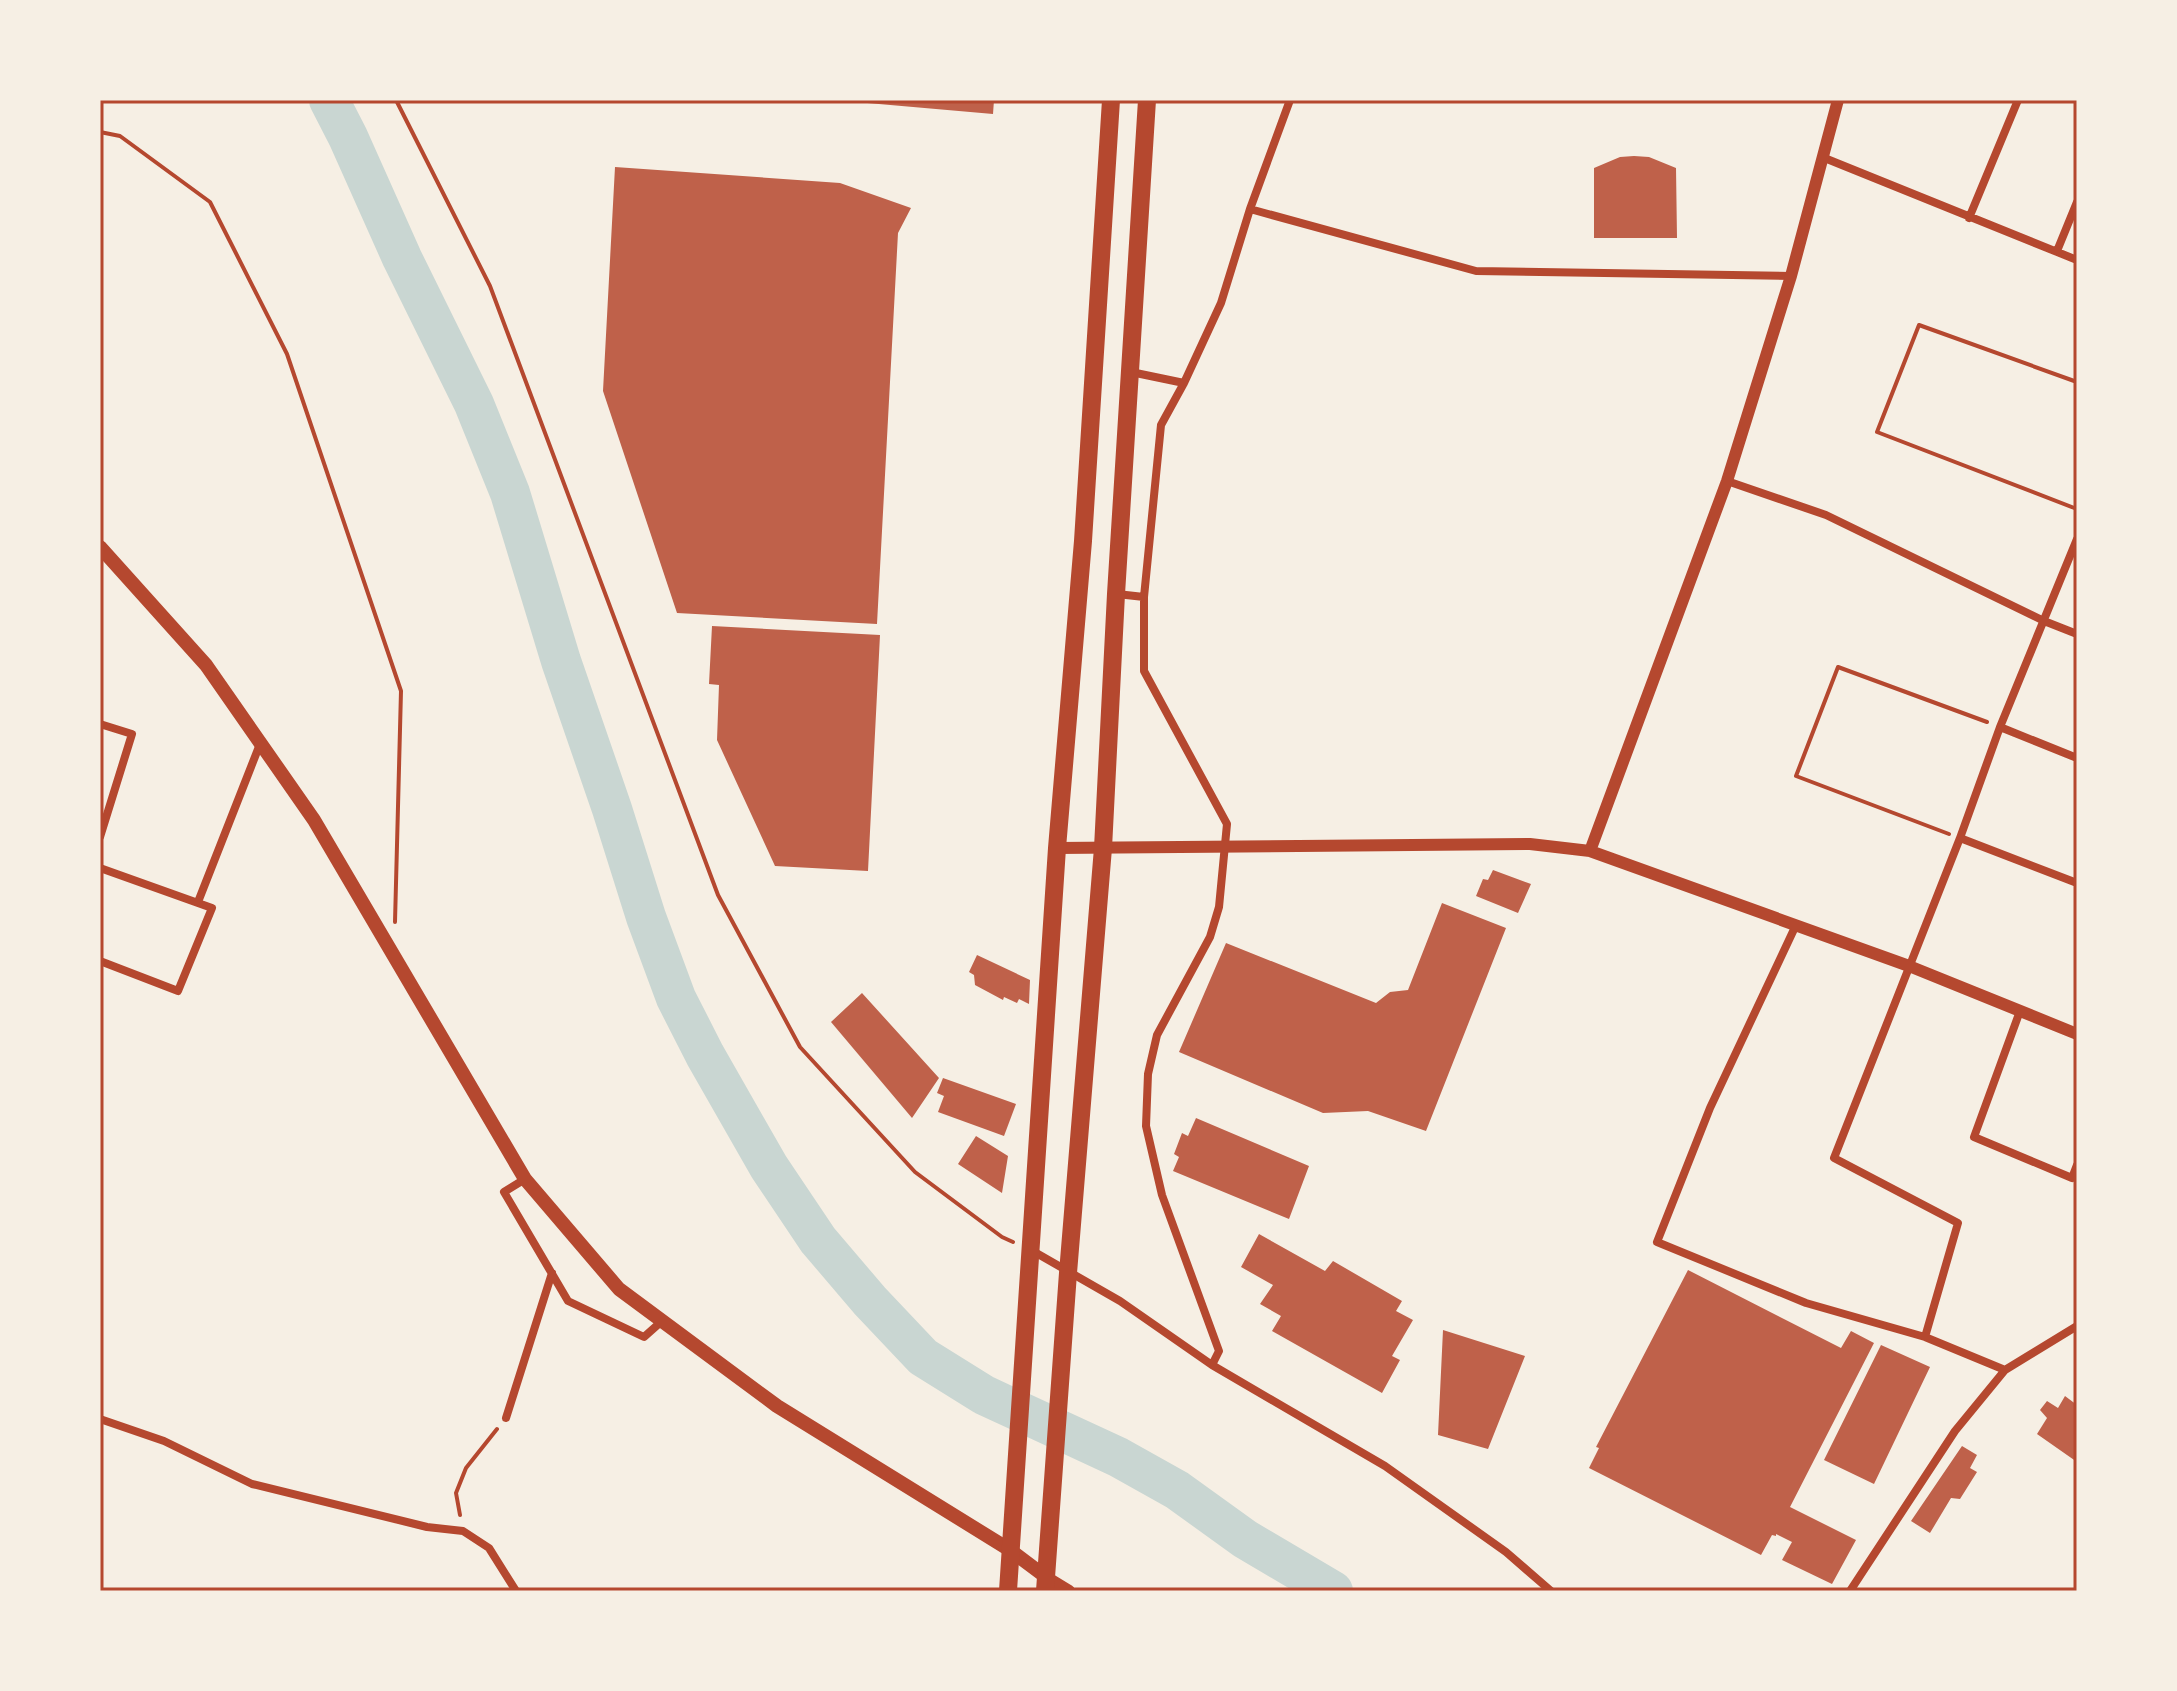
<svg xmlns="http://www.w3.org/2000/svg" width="2177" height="1691" font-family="Quicksand,sans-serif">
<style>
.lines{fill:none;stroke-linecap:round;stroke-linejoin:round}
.river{stroke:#c9d6d2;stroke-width:40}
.building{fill:#bf614a}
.path{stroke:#b5482f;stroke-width:4}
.minor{stroke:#b5482f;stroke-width:8}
.tertiary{stroke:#b5482f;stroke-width:12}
.secondary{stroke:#b5482f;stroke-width:14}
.trunk{stroke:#b5482f;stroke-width:18}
.neatline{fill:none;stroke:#b5482f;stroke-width:3}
</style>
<rect width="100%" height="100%" fill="#f6efe4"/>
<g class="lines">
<path class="river" d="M329 100 348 137 402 258 474 404 510 493 561 661 612 809 646 917 676 998 705 1055 769 1167 818 1240 870 1301 923 1357 984 1395 1118 1457 1177 1490 1245 1539 1333 1591"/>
</g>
<path class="building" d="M856 100H994L993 114 856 102Z
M1634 156 1649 157 1676 168 1677 238H1594V168L1620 157Z
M615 167 840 183 911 208 898 233 877 624 677 613 603 391Z
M712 626 880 635 868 871 775 866 717 740 719 685 709 684Z
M1493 870 1531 884 1518 913 1476 896 1483 879 1488 880Z
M1442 903 1506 928 1426 1131 1368 1111 1323 1113 1179 1052 1226 943 1376 1003 1390 992 1408 990Z
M977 955 1030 980 1029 1004 1019 999 1017 1003 1004 997 1003 1000 975 985 974 975 969 972Z
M862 993 939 1078 912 1118 831 1022Z
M943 1078 1016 1104 1004 1136 938 1112 944 1096 937 1093Z
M1196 1118 1309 1166 1289 1219 1173 1171 1179 1157 1174 1154 1182 1133 1188 1136Z
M976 1136 1008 1156 1002 1193 958 1164Z
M1259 1234 1325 1271 1333 1261 1402 1301 1396 1311 1413 1320 1392 1356 1400 1360 1382 1393 1272 1331 1281 1316 1260 1304 1273 1285 1241 1267Z
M1688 1270 1841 1348 1851 1331 1874 1343 1790 1507 1856 1540 1832 1584 1782 1560 1792 1542 1776 1534V1536L1772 1535 1761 1555 1589 1468 1599 1448 1596 1447Z
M1443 1330 1525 1356 1488 1449 1438 1435Z
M1881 1345 1930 1367 1874 1484 1824 1460Z
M2065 1396 2077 1405V1462L2037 1434 2047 1418 2040 1410 2047 1401 2058 1408Z
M1962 1446 1977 1455 1970 1468 1977 1472 1960 1499 1951 1498 1930 1533 1911 1521Z"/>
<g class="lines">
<path class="path" d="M396 100 490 286 718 895 800 1047 915 1172 1002 1237 1013 1242
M100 132 120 136 210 202 287 354 401 691 395 922
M2077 382 1919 325 1877 432 2077 509
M1949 834 1796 776 1838 667 1987 722
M460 1515 456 1493 466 1468 497 1429"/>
<path class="minor" d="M1822 157 2077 260
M1250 209 1476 271 1791 276
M1969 218 2018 100
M2057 251 2077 202
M1131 372 1184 383
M1727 481 1826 515 2044 621 2077 634
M1117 594 1144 597
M100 724 132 734 100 837
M2000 727 2077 758
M1960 838 2077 883
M100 868 212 908 178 991 100 961
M198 902 260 744
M1796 925 1710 1108 1657 1242 1806 1303 1925 1337 2005 1370
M2020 1011 1974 1137 2072 1178 2077 1165
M525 1179 504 1192 568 1301 644 1337 662 1321
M1031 1250 1120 1301 1212 1365 1385 1466 1506 1552 1551 1591
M1925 1337 1958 1223 1834 1158 1960 838 2000 727 2077 539
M1212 1365 1219 1351 1162 1195 1146 1126 1148 1074 1157 1035 1210 937 1219 907 1227 824 1144 671V597L1161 425 1184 383 1221 303 1250 209 1290 100
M506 1418 552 1273
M100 1419 164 1441 252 1484 427 1527 463 1531 489 1548 516 1591
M1850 1591 1955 1431 2005 1370 2077 1326"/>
<path class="tertiary" d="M1057 848 1530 844 1590 851 1909 966 2077 1034
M1590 851 1727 481 1791 276 1838 100
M1046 1577 1069 1591"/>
<path class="secondary" d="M100 547 206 665 314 820 525 1179 619 1289 777 1406 1010 1550 1046 1577"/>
<path class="trunk" d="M1008 1591 1057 848 1083 541 1111 100
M1045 1591 1068 1273 1103 848 1116 594 1147 100"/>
</g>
<rect width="2177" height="1691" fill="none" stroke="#f6efe4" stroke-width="204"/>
<rect x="102" y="102" width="1973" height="1487" class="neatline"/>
</svg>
